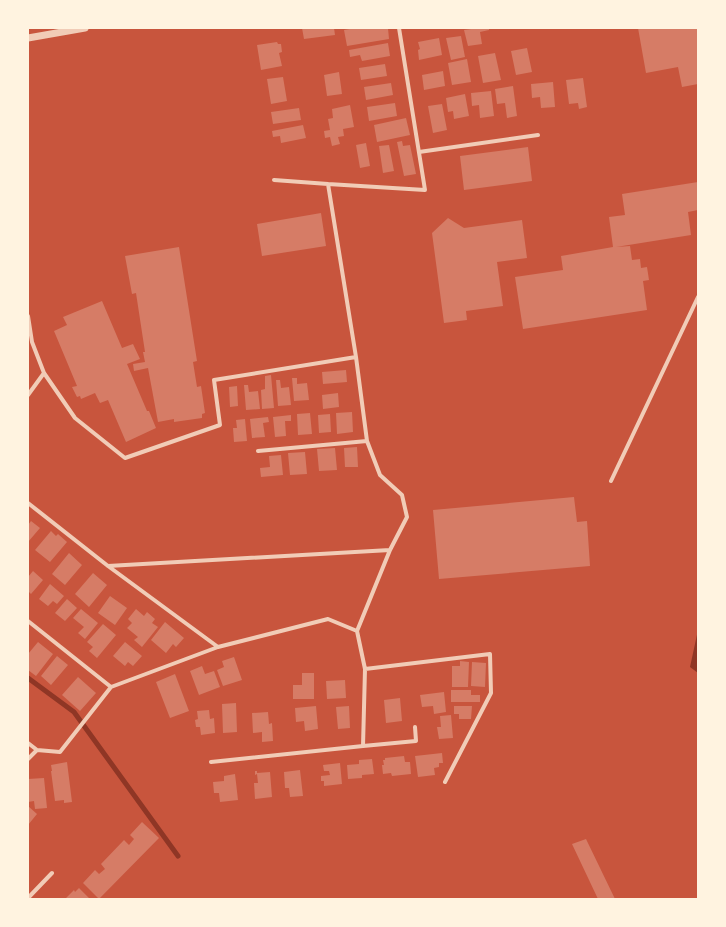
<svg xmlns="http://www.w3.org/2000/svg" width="726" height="927" font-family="'DejaVu Sans',sans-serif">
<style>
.water{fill:#8f3625}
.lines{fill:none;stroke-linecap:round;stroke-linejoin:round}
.stream{stroke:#8f3625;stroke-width:5}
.building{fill:#d67c66}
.minor{stroke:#f1ccb7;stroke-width:4}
.tertiary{stroke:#f1ccb7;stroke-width:7}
</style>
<rect width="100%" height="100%" fill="#c8553d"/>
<path class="water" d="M698 630V673L690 667Z"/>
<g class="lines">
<path class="stream" d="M28 678 74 712 178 856"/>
</g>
<path class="building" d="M302 28H334L335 35 304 39Z
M355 28H388L389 39 347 46 344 30Z
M470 28H489V30L480 32 482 44 468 46 464 30 471 29Z
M638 28H698V84L682 87 678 67 646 73Z
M461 36 465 57 451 60 446 38Z
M439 38 442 55 419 60 418 50 420 49 418 42Z
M277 42 278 44H281L282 52 279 53 282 66 261 70 257 45Z
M388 43 390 56 362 61 360 55 350 57 349 50Z
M527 48 532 72 516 75 511 51Z
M495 53 501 80 483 83 478 56Z
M467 59 471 82 452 85 448 63Z
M385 64 387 76 361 80 359 68Z
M443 71 445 86 424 90 422 75Z
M339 72 342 94 327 96 324 75Z
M283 77 287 101 271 104 267 79Z
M583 78 587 107 579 109 578 103 569 104 566 80Z
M553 82 555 107 541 108 540 97 532 98 531 84Z
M391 83 393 95 366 100 364 87Z
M513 86 517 116 507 118 505 103 497 104 495 89Z
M491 91 494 116 480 118 479 105 472 106 471 93Z
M465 94 469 116 454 119 453 111 448 112 446 98Z
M395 103 397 116 369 121 367 107Z
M442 104 447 130 433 133 428 106Z
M350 105 354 127 343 129 344 136 338 137 340 144 332 146 330 137 325 138 324 131 330 130 328 119 333 118 332 109Z
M299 108 301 120 273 124 271 112Z
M406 118 410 135 377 142 374 125Z
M303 125 306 138 281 143 280 136 273 137 272 131Z
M402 141 403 146 410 145 416 174 404 176 397 142Z
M366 143 370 166 360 168 356 145Z
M389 145 394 171 383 173 379 146Z
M528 147 532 181 464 190 460 156Z
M698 182V210L688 212 691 235 616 247 630 246 632 260 640 259 641 268 647 267 649 280 643 281 647 310 523 329 515 277 563 270 561 256 613 247 609 217 625 215 622 194Z
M321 213 326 246 262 256 257 224Z
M448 218 464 228 522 220 527 258 497 262 503 306 466 311 467 320 444 323 432 233Z
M179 247 197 361 193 362 197 387 201 386 205 413 202 414V418L174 422V419L158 422 148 368 134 371 133 364 145 362 143 352H145L136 293 132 294 125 256Z
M102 301 122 348 133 344 140 359 127 364 147 411H149L156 428 126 442 108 400 100 403 95 393 81 399 80 396 77 397 72 387 77 386 54 331 67 325 63 317Z
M346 370 347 382 323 384 322 372Z
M271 375 274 408 262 409 261 390 265 389V376Z
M292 378H297V384L307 383 309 400 294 401Z
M276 380H280L281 388 289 387 291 405 278 406Z
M244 385H248L249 392 258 391 260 409 246 410Z
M237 386 238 406 230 407 229 387Z
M338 393 339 407 323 409 322 395Z
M352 412 353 432 337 434 336 413Z
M310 413 312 434 298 435 297 414Z
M330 414 331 432 319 433 318 415Z
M291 415V421H285L286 436 275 437 273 417Z
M268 417 269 422 263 423 265 437 252 438 250 419Z
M245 419 247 441 234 442 233 428H237L236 420Z
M357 447 358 467H345L344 448Z
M335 448 337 470 319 471 317 449Z
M305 452 307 474 290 475 288 453Z
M281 455 283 475 261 477 260 468 270 467 269 456Z
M574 497 577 522 587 521 590 566 439 579 433 510Z
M31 521 40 528 28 542V525Z
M51 531 56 536 58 534 67 542 50 562 35 550Z
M69 553 82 565 65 585 52 574Z
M33 571 43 580 31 594 28 591V577Z
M93 573 107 585 89 607 75 594Z
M50 584 64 596 57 604 53 601 48 606 39 599Z
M110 596 127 608 115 625 98 613Z
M67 599 77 608 65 621 55 613Z
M81 609 98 623 85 639 78 633 84 627 73 618Z
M136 609 144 616 147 612 155 619 152 623 158 627 142 647 134 640 138 637 127 628 132 623 128 619Z
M165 622 184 638 176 647 173 644 166 653 151 640Z
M103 624 116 635 97 658 89 651 93 647 87 642Z
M38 642 53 654 36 676 28 670V654Z
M125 642 142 656 133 666 128 662 125 666 113 656Z
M57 656 68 665 51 685 41 676Z
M234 657 242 680 223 686 217 670 224 667 222 661Z
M460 661 469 662 468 687H452V666H460Z
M472 662 486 663 485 687 471 686Z
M202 666 205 674 214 671 220 687 199 695 190 671Z
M302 673H314V699H293V685H302Z
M175 674 189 711 170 718 156 682Z
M78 677 96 693 80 711 62 695Z
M345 680 346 698 327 699 326 681Z
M451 690H471V695H480V702H451Z
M444 692 446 712 434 714 433 706 422 707 420 695Z
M400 698 402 721 386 723 384 700Z
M236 703 237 732 223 733 222 704Z
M316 706 318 729 305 731 304 721 296 722 295 708Z
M349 706 350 728 338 729 336 707Z
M454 706H472L471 719H459V714H454Z
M209 710 210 719 214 718 215 733 201 735 200 727H196L195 720 198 719 197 711Z
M268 712 269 724 272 723 273 741 262 742V732L253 733 252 713Z
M451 715 453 738 439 739 437 727H441L440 716Z
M442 753 443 763H439V767L434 768 435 775 418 777 415 756Z
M404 756 405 762H410L411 774 392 776 391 773 383 774 382 765H384L383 760H385V758Z
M372 759 374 774 362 775V778L348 779 347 765 359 764V760Z
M67 762 72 802 64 803V800L55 801 51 771H52L51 765Z
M340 763 342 784 324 786V781H321V776L330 775 329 771H324L323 765Z
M300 770 303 796 290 797 289 788H285L284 772Z
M255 771H257V773L270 772 272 797 255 799 254 783H258L257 774 255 775Z
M235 774 238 800 220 802 219 793H214L213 782 224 781V776Z
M44 778 47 808 35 809 34 801 28 802V779Z
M28 806 37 814 28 825Z
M142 822 159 838 99 899 83 883 95 870 99 874 105 869 101 864 124 840 129 845 134 839 130 835Z
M586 839 615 899H598L572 844Z
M79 888 90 899H65L74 890 75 892Z"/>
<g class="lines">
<path class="minor" d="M419 152 538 135
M274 180 328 184
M28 316 32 342 44 373 28 395
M356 357 328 184 425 190 399 28
M44 373 75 418 125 458 220 425 214 380 356 357 367 441 380 475 402 495 407 517 390 550
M258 451 367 441
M611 481 698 297
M28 503 108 566 218 647
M28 621 111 687
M365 669 490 654 491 693 445 782
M28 743 37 750
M363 746 416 741 415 727
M28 759 37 750 60 752 111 687 218 647 328 619 357 631 390 550 108 566
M211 762 363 746 365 669 357 631
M28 898 52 873"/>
<path class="tertiary" d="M28 38 85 28"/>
</g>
<rect width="726" height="927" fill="none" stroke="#fff3e0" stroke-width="58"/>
</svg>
